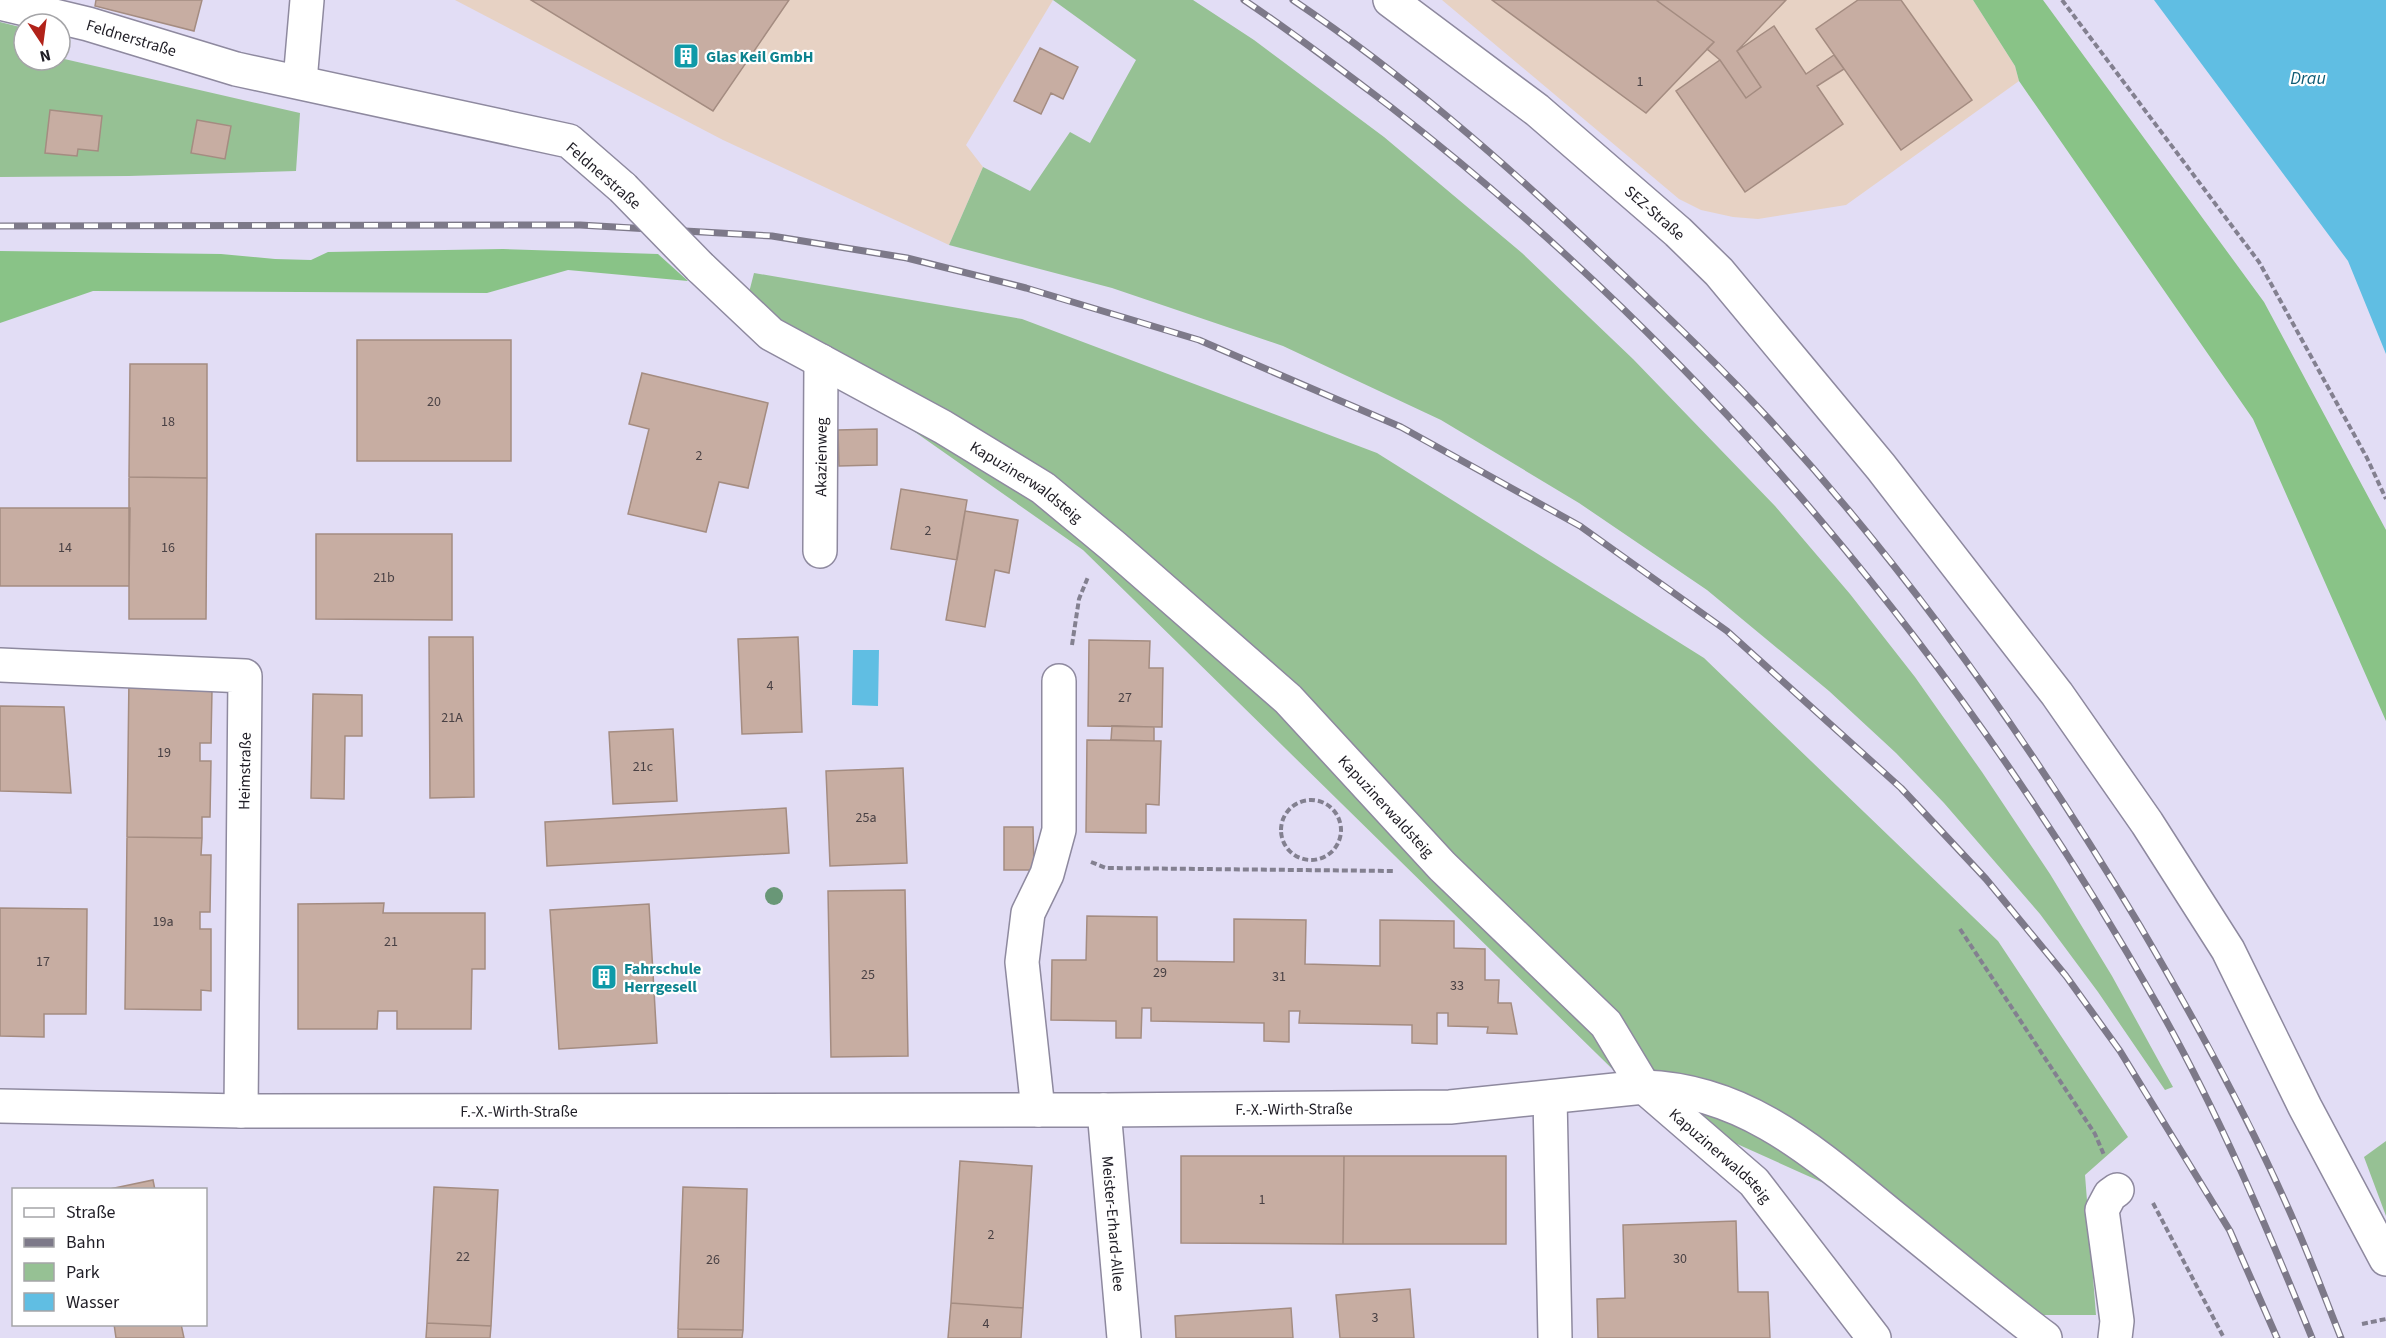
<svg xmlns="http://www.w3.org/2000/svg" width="2386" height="1338" font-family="'Source Sans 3',sans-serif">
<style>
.industrial{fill:#e7d2c4}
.green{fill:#96c194}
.forest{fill:#89c387}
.water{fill:#60bee3}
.building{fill:#c7ada2;stroke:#a48c81;stroke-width:1.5}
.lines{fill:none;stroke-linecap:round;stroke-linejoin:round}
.minor-casing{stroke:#8e899f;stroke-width:36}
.path{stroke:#838090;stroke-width:4;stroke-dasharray:6 3;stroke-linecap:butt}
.minor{stroke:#fff;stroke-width:33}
.rail-casing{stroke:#7d7989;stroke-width:7}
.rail{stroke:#fff;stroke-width:4.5;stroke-dasharray:14;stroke-linecap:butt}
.minor-bridge-casing{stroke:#8e899f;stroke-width:36;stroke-linecap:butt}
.minor-bridge{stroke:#fff;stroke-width:33}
.tree{fill:#699777}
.labels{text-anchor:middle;stroke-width:4.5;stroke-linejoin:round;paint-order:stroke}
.number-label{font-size:14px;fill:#494144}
.street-label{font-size:16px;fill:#1f1d25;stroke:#fff}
.culture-label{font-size:16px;font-weight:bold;fill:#0d838f;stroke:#fff;text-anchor:start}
.water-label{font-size:18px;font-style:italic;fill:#0f5c75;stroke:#fff}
</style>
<rect width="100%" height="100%" fill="#e2ddf5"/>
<path class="industrial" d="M455 0H1053L966 145 983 167 949 245 723 140Z
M1442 0H1973L2015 66 2019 81 1846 205 1758 219 1733 217 1701 210 1679 199Z"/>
<path class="green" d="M1053 0H1193L1254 40 1384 137 1522 253 1633 359 1775 506 1850 594 1915 677 1982 772 2050 874 2112 976 2173 1087 2165 1090 2098 992 2040 914 1944 803 1896 753 1829 691 1707 590 1579 503 1441 420 1283 346 1112 288 949 245 983 167 1030 191 1070 132 1090 143 1136 60Z
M0 22 24 28V60L60 58 300 113 296 171 129 176 0 177Z
M754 273 1022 319 1377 453 1704 658 1998 941 2128 1137 2085 1175 2096 1315H2037L1857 1198 1648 1104 1083 550 744 312Z
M2386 1141V1216L2364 1157Z"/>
<path class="forest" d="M1973 0H2043L2264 302 2386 530V721L2253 419 2019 81 2015 66Z
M503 249 658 254 688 281 568 270 487 293 93 291 0 323V251L221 254 275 259 311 260 328 252Z"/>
<path class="water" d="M2154 0H2386V354L2348 261Z
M853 650H879L878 706 852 705Z"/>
<path class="building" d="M96 0H202L194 31 95 6Z
M531 0H789L713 111Z
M1492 0H1656L1714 42 1646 113Z
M1656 0H1786L1737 51 1761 87 1746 98 1720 60 1707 49 1714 42Z
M1858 0H1901L1972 100 1901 150 1816 29Z
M1774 26 1806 74 1834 55 1844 69 1817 86 1843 124 1745 192 1676 91 1720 60 1746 98 1761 87 1737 51Z
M1040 48 1078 67 1063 99 1051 93 1041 114 1014 101Z
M50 110 102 116 98 151 78 149 77 156 45 153Z
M197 120 231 126 225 159 191 153Z
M357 340H511V461H357Z
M130 364H207V478L129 477Z
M642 373 768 403 748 488 719 482 706 532 628 514 649 429 629 424Z
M877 429V465L839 466 838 430Z
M129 477 207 478 206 619H129Z
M901 489 967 500 957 560 891 549Z
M0 508H130L129 586H0Z
M965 511 1018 520 1009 573 995 570 985 627 946 620Z
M316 534H452V620L316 619Z
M429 637H473L474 797 430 798Z
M798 637 802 732 742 734 738 639Z
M1089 640 1150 641 1149 668H1163L1162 727 1088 726Z
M129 676 212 690 211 743H200V761H211L210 817H202V838L127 837Z
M313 694 362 695V736H345L344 799 311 798Z
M0 706 64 707 71 793 0 791Z
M1112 726 1154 727V741L1111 740Z
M673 729 677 801 613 804 609 732Z
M1087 740 1161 741 1159 805 1146 804V833L1086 832Z
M903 768 907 863 830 866 826 771Z
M786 808 789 853 547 866 545 822Z
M1004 827H1033L1034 870H1004Z
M127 837 202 838 201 855H211L210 912H200V929H211V991L201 990V1010L125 1009Z
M905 890 908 1056 831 1057 828 891Z
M384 903 383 913H485V969H472L471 1029H397V1011H378L377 1029H298V904Z
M649 904 657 1043 559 1049 550 910Z
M0 908 87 909 86 1014H44V1037L0 1036Z
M1087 916 1157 917V961L1234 962V919L1306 920 1305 964 1380 966V920L1454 921V948L1485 949V980H1499L1498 1003H1511L1517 1034 1487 1033 1488 1027 1448 1026V1013H1437V1044L1412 1043V1025L1299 1023 1300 1011H1289V1042L1264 1041V1023L1151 1021V1008H1142L1141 1038H1116V1021L1051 1020 1052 960H1086Z
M1181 1156H1344L1343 1244 1181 1243Z
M1344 1156H1506V1244H1343Z
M960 1161 1032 1166 1023 1308 951 1303Z
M153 1180 155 1190H105Z
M434 1187 498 1190 491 1326 427 1323Z
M683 1187 747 1189 743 1330 678 1329Z
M1736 1221 1738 1292H1768L1770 1338H1598L1597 1299 1625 1298 1623 1225Z
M1410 1289 1414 1338H1340L1336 1295Z
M951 1303 1023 1308 1021 1338H948Z
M1291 1308 1293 1338H1176L1175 1316Z
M427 1323 491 1326 490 1338H426Z
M114 1324H181L184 1338H116Z
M678 1329 743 1330 742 1338H678Z"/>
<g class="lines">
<g class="minor-casing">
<g id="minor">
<path id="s1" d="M1390 0 1537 110 1678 232 1719 272 1881 467 2057 694 2147 823 2228 950 2305 1107 2386 1259"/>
<path id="s2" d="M0 3 88 24 236 69 569 141 623 188"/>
<path d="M300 81 307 0"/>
<path id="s3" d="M700 267 771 334 943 427 1043 488 1113 546 1288 699 1442 866 1606 1024 1644 1087 1754 1182 1874 1338"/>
<path id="s4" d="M820 551 821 361"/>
<path d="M0 665 245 676 241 1111"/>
<path d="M1550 1097 1555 1338"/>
<path id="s5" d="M0 1106 241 1111 1104 1110 1450 1107 1644 1087C1747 1090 1817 1155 1892 1216 1943 1257 1993 1299 2045 1338"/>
<path d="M1038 1110 1022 962 1028 913 1047 874 1059 830V681"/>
<path id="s6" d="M1104 1110 1124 1338"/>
<path d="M2115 1338 2117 1321 2102 1210 2110 1195 2117 1190"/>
</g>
</g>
<path class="path" d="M2062 0 2259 262 2367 458 2386 499
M1072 645 1079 599 1088 577
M1281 830a30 30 0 1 1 60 0a30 30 0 1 1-60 0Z
M1091 862 1106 868 1394 871
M1960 929 2095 1134 2104 1155
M2153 1203 2224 1338
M2362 1324 2386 1319"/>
<use href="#minor" class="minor"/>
<g class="rail-casing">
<path id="rail" d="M1244 0C1295 34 1343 71 1392 108 1706 352 1962 660 2158 1006 2218 1112 2266 1225 2312 1338
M1293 0C1403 74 1504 162 1600 253 1657 306 1714 360 1767 417 1910 572 2032 745 2140 926 2198 1025 2254 1127 2299 1233 2314 1268 2327 1303 2341 1338
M0 226 580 225 772 236 907 258 1026 288 1199 340 1401 427 1580 526 1727 631 1901 788 1986 879 2066 976 2120 1051 2230 1231 2277 1338"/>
</g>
<use href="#rail" class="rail"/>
<g class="minor-bridge-casing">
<path id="minor-bridge" d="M623 188 700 267"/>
</g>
<use href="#minor-bridge" class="minor-bridge"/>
</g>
<circle class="tree" cx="774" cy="896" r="9"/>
<defs>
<g id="building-square" transform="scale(1.35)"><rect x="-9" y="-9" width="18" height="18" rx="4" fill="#0f9aa8" stroke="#fff"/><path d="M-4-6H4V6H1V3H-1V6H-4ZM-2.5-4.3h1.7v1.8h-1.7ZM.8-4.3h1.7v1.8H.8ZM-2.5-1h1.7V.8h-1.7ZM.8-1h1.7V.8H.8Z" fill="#fff"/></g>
</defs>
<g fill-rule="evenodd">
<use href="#building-square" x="686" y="56"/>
<use href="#building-square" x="604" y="977"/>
</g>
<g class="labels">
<g class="number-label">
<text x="1640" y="86">1</text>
<text x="434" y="406">20</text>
<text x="168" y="426">18</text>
<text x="699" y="460">2</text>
<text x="928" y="535">2</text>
<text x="65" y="552">14</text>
<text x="168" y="552">16</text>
<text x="384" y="582">21b</text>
<text x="770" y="690">4</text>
<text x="1125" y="702">27</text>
<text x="452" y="722">21A</text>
<text x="164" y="757">19</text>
<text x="643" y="771">21c</text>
<text x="866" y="822">25a</text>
<text x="163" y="926">19a</text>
<text x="391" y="946">21</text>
<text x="43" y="966">17</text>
<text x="1160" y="977">29</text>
<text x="868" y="979">25</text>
<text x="1279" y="981">31</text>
<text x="1457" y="990">33</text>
<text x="1262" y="1204">1</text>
<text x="991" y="1239">2</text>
<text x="463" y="1261">22</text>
<text x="1680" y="1263">30</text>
<text x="713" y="1264">26</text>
<text x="1375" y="1322">3</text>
<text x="986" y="1328">4</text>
</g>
<g class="street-label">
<text dy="6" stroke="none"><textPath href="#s2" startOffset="136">Feldnerstraße</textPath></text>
<text transform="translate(604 175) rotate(41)" y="6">Feldnerstraße</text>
<text dy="6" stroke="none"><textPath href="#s1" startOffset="340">SEZ-Straße</textPath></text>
<text dy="6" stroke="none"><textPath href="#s4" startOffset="94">Akazienweg</textPath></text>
<text dy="6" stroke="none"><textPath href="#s3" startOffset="393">Kapuzinerwaldsteig</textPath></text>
<text transform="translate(244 771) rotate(-89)" y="6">Heimstraße</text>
<text dy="6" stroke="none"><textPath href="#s3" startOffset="879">Kapuzinerwaldsteig</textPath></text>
<text dy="6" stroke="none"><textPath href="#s5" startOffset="1294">F.-X.-Wirth-Straße</textPath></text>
<text dy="6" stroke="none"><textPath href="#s5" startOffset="519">F.-X.-Wirth-Straße</textPath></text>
<text dy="6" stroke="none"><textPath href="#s3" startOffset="1365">Kapuzinerwaldsteig</textPath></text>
<text dy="6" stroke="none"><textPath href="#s6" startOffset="114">Meister-Erhard-Allee</textPath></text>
</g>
<g class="culture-label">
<text x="706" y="62">Glas Keil GmbH</text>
<text x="624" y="974">Fahrschule<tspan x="624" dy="18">Herrgesell</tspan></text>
</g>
<g class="water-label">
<text x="2308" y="84">Drau</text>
</g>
</g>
<rect x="12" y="1188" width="195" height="138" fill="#ffffff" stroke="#a5a5a8" stroke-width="1.5"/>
<rect x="24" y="1208" width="30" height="9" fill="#ffffff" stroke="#a5a5a8" stroke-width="1.5"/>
<text x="66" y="1218" font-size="18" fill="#1f1d25">Straße</text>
<rect x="24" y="1238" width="30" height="9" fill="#7d7989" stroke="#a5a5a8" stroke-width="1.5"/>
<text x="66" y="1248" font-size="18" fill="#1f1d25">Bahn</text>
<rect x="24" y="1263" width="30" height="18" fill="#96c194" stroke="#a5a5a8" stroke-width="1.5"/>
<text x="66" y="1278" font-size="18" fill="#1f1d25">Park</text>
<rect x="24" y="1293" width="30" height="18" fill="#60bee3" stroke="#a5a5a8" stroke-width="1.5"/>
<text x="66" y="1308" font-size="18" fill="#1f1d25">Wasser</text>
<g transform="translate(42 42) rotate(167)"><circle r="28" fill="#ffffff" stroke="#a5a5a8" stroke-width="1.5"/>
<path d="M0-4.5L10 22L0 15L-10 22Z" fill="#b12219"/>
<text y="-9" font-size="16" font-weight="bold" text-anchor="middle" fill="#1f1d25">N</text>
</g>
</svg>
